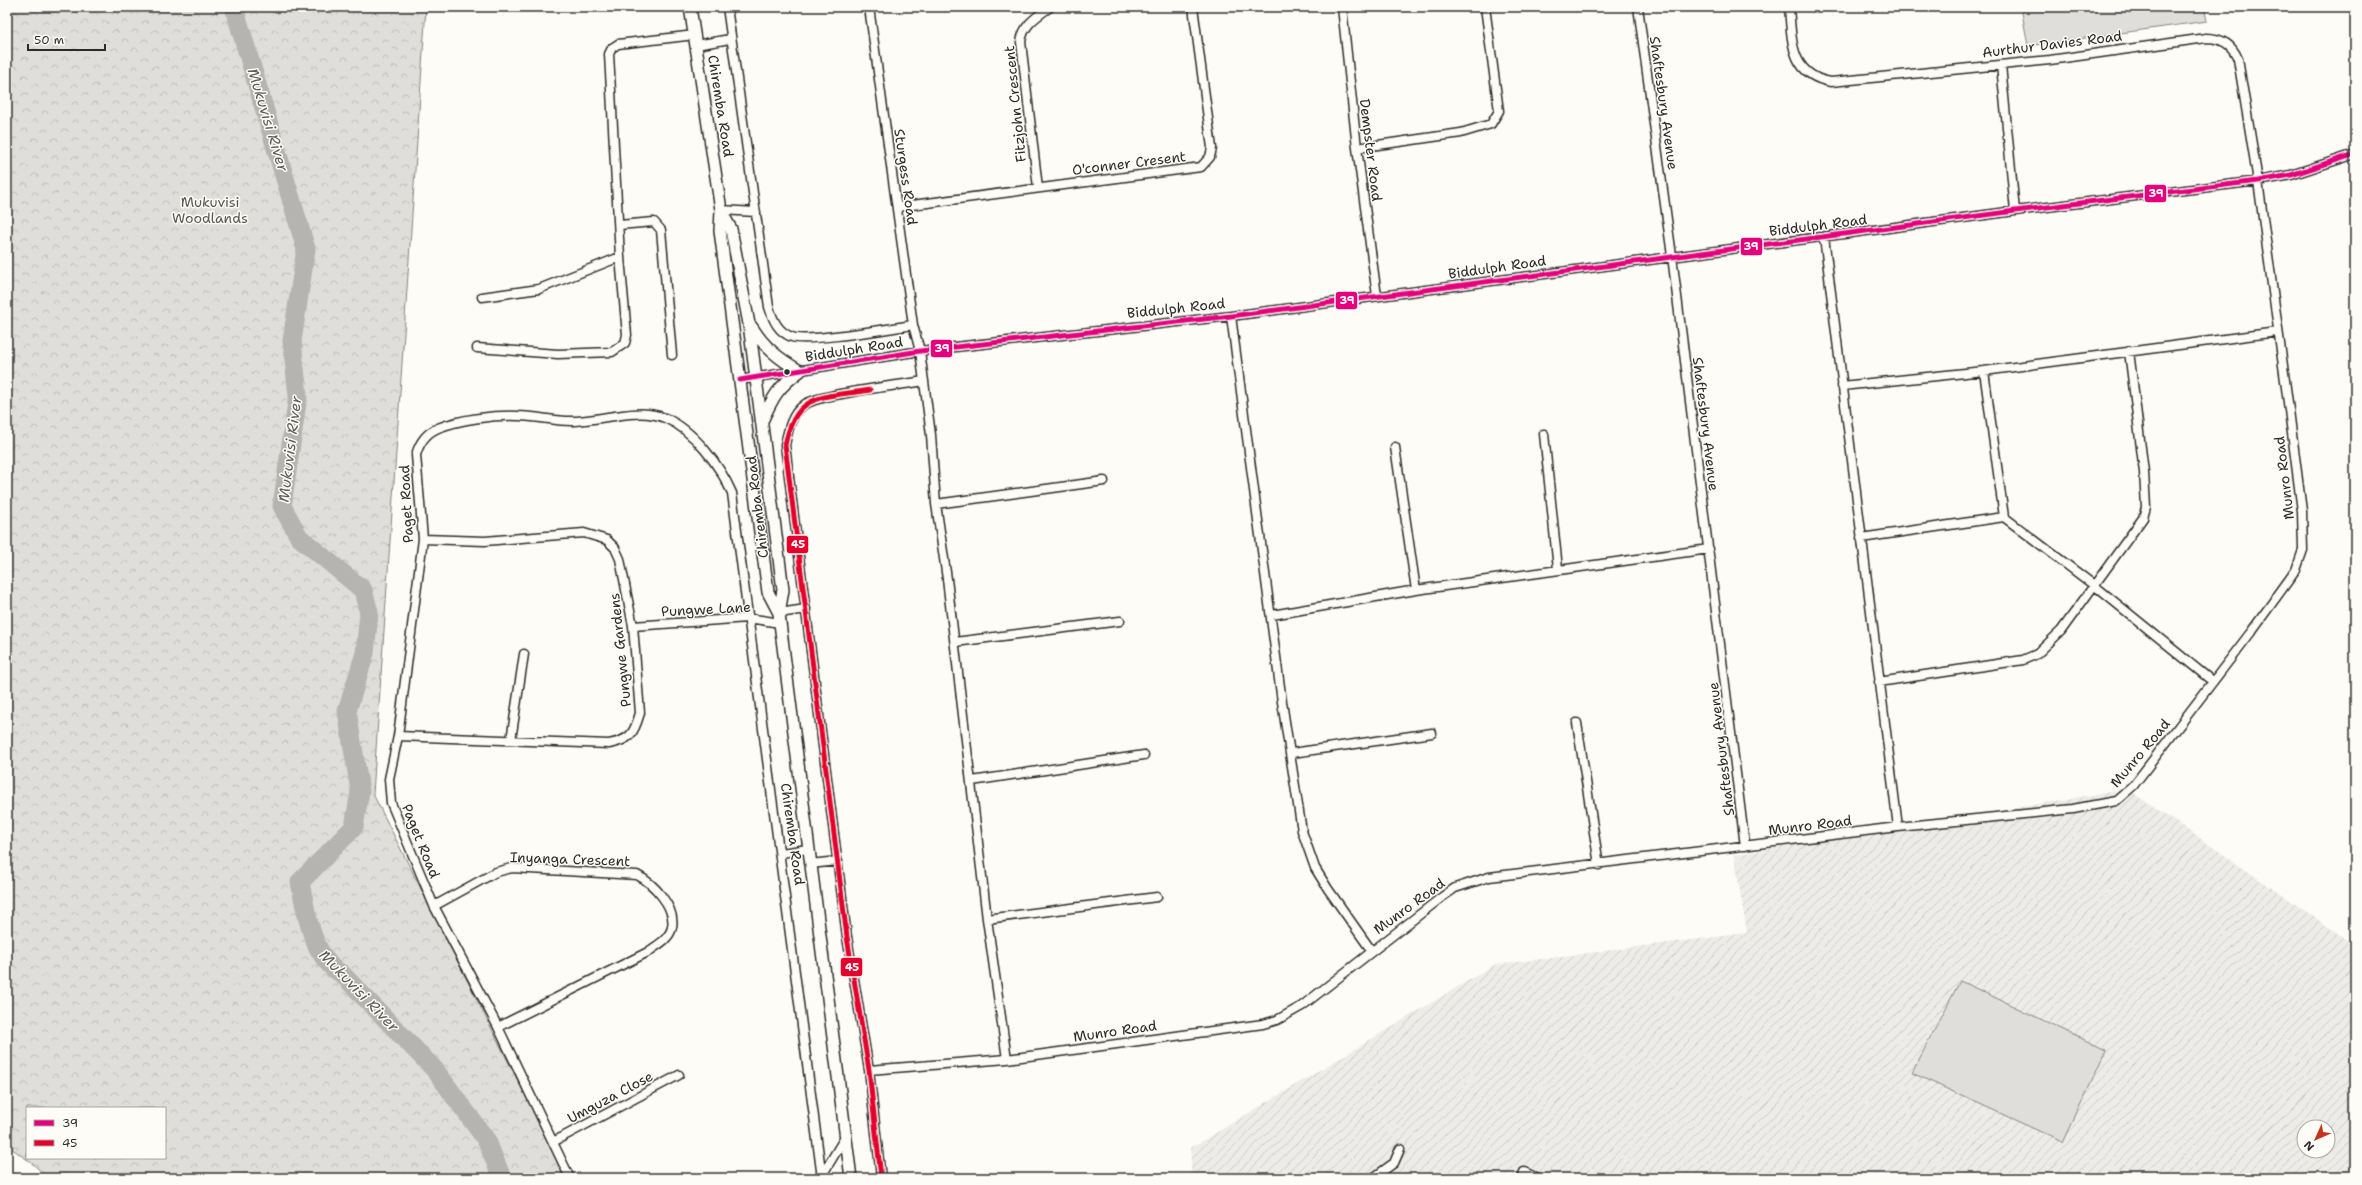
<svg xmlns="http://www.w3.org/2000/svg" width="2362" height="1185" font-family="'Shantell Sans',sans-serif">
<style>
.industrial{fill:url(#industrial-furrows);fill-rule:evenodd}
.grass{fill:#dfdeda;stroke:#858482}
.park{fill:url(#park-crowns);stroke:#858482;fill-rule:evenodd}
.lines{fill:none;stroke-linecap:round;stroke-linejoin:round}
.river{stroke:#b5b4b1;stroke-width:19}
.street-casing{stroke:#2b2b2b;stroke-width:11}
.secondary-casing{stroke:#2b2b2b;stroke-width:14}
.street{stroke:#fdfcf7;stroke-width:8}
.secondary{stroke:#fdfcf7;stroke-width:11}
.bus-1-casing{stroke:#fdfcf7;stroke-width:8}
.bus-2-casing{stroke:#fdfcf7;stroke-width:8}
.bus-1{stroke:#e5007d;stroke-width:5}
.bus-2{stroke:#e4002b;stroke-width:5}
.bus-dot{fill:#2b2b2b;stroke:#fdfcf7;stroke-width:1.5}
.labels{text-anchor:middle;stroke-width:3;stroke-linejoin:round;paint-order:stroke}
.street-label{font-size:14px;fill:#2b2b2b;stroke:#fdfcf7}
.park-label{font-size:14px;fill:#585857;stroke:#fdfcf7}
.water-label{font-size:15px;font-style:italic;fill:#5b5b5a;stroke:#fdfcf7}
.line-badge{stroke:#fdfcf7;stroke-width:1.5}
.badge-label{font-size:11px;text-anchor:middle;font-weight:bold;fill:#fff}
</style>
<defs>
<pattern id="industrial-furrows" width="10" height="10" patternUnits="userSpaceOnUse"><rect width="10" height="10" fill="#edece8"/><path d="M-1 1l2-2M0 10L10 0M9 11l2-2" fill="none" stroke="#cbcbc7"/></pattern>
<pattern id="park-crowns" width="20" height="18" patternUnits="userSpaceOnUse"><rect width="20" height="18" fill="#dfdeda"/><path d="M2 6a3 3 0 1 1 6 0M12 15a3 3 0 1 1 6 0" fill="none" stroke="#c0bfbb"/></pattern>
</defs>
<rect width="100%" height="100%" fill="#fdfcf7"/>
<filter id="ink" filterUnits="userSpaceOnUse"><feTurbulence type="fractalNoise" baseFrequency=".025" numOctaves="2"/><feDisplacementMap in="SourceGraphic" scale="8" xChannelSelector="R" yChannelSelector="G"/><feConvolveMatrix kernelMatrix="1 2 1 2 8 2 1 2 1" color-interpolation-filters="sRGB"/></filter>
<g filter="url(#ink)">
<path class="industrial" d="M2128 789 2355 945V1178H1191V1148L1494 965 1747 933 1734 855ZM2304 1127H2328V1151H2304Z"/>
<path class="grass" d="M2021 7H2204L2207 21 2028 46Z
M1960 981 2106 1050 2063 1142 1912 1073Z"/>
<path class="park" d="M7 7H426L373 794 567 1178H48L33 1164 7 1145ZM27 1108H165V1158H27Z"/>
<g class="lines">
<path class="river" d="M234 7 306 249 292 341 298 396 282 506 299 537 363 590 369 613 365 653 347 711 360 791 354 827 300 882C306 912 312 958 342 974L436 1071 487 1141 502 1178"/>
<g class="street-casing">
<path id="street" d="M727 7 769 307C773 320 778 332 792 337 807 343 892 328 913 325
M869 7 913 325 920 351 931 435 936 504 947 579 987 919 1007 1059
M1342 7 1357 148 1377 296
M1638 7 1672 256 1745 846
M696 45 730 39
M2001 65 2015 211
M1357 148 1461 133 1491 124 1499 111 1485 7
M1038 188 1021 42C1023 25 1036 17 1050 7
M897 207 1201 167 1210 157 1212 148 1193 7
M721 210 756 212
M619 225 654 222 661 230 672 355
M1824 237 1898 827
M482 297 539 289 620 257
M1231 316 1282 702 1302 831 1315 868 1328 889 1371 950
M477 348 558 354 612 352 625 343 627 335 620 257 609 54 612 48 618 44 695 35
M740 380 920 351 1231 316 2015 211 2258 181 2291 175 2355 154
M1842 386 1984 371 2277 332
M1544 434 1558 569
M1395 447 1416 590
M936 504 1104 481
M2004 517 2095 586 2212 681
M1861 538 2004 517 1984 371
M779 613 806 609
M1272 615 1416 590 1709 549
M633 626 748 618 780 623
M955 642 1120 621
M1879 682 2023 660 2037 654 2061 631 2143 518 2146 507 2144 472 2129 351
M1577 723 1599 865
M398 736 609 744C630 740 634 734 640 713L633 626 620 559 615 548 607 540 584 533 485 541 423 539
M511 740 524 654
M1292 753 1432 733
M972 781 1144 755
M781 853 808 849
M810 864 838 861
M434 906 496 872 512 868 637 875C653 883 676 907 672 927 670 939 657 945 648 952L498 1027
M987 919 1157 897
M869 1070 1007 1059 1263 1024 1277 1020 1302 1006 1442 897 1455 888 1489 877 1898 827 2073 809 2116 801 2133 786 2251 632 2296 570 2303 550 2302 511 2289 410 2258 181 2238 59C2232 44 2222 38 2206 38L2050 60 1831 82C1790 75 1792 41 1789 7
M553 1142 679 1075
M570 1178 498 1027 434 906 391 803 389 779 398 736 423 539 416 455C419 444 426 433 438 428 461 419 494 415 518 416 538 416 556 422 575 421 604 420 638 407 665 418 694 430 720 466 732 493L822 1178
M815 1178 821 1177 844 1139
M881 1178 869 1070 847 937 785 445C788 431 791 414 804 405 817 394 902 385 924 381
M1373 1178 1394 1163 1400 1149
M1522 1178 1524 1172 1537 1178"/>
</g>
<g class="secondary-casing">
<path id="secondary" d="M690 7 721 210 720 231 768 592 779 613 780 623 851 1178
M721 211 731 229 749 324 783 590 779 613
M751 326C764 347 779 359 800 371 778 387 773 397 762 421"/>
</g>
<use href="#street" class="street"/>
<use href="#secondary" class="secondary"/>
<g class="bus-1-casing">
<path id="bus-1" d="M740 380 920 351 1231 316 2015 211 2258 181 2291 175 2355 154"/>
</g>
<g class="bus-2-casing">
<path id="bus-2" d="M870 390C823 398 796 391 785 445L847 937 869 1070 881 1178"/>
</g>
<use href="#bus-1" class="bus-1"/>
<use href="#bus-2" class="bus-2"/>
</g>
</g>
<circle class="bus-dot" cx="787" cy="372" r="3.5"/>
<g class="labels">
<g class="street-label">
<text transform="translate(2052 44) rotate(-7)" y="5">Aurthur Davies Road</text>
<text transform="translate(1664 103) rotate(82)" y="5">Shaftesbury Avenue</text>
<text transform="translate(1015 104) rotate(-96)" y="5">Fitzjohn Crescent</text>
<text transform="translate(721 106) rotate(81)" y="5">Chiremba Road</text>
<text transform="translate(1371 150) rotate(83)" y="5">Dempster Road</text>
<text transform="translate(1129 163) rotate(-7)" y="5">O'conner Cresent</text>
<text transform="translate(906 177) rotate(82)" y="5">Sturgess Road</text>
<text transform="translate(1818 225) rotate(-7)" y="5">Biddulph Road</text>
<text transform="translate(1497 267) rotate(-8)" y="5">Biddulph Road</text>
<text transform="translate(1176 308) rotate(-6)" y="5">Biddulph Road</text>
<text transform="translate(854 349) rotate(-9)" y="5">Biddulph Road</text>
<text transform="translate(1706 424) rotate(83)" y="5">Shaftesbury Avenue</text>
<text transform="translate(2284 478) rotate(-97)" y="5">Munro Road</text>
<text transform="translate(406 504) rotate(-93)" y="5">Paget Road</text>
<text transform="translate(757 507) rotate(-97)" y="5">Chiremba Road</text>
<text transform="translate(706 609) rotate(-3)" y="5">Pungwe Lane</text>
<text transform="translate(620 650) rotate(-96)" y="5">Pungwe Gardens</text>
<text transform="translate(1721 749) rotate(-97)" y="5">Shaftesbury Avenue</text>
<text transform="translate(2140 753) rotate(-50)" y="5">Munro Road</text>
<text transform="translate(1810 825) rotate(-7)" y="5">Munro Road</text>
<text transform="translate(793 834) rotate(82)" y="5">Chiremba Road</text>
<text transform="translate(421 841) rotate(68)" y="5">Paget Road</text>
<text transform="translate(570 859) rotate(2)" y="5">Inyanga Crescent</text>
<text transform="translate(1409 906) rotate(-36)" y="5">Munro Road</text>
<text transform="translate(1115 1031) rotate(-8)" y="5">Munro Road</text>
<text transform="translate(610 1097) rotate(-28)" y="5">Umguza Close</text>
</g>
<g class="park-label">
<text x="210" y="207">Mukuvisi<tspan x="210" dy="16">Woodlands</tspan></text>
</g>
<g class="water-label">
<text transform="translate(268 120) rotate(73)" y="5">Mukuvisi River</text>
<text transform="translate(290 449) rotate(-83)" y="5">Mukuvisi River</text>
<text transform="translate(359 991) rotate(46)" y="5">Mukuvisi River</text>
</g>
</g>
<g class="line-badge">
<rect x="2144" y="184" width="23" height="19" rx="4" fill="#e5007d"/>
<rect x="1740" y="237" width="23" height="19" rx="4" fill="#e5007d"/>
<rect x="1335" y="291" width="23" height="19" rx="4" fill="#e5007d"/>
<rect x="930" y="339" width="23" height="19" rx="4" fill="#e5007d"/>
<rect x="786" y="535" width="23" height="19" rx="4" fill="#e4002b"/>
<rect x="840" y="957" width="23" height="20" rx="4" fill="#e4002b"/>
</g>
<g class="badge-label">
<text x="2156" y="197">39</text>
<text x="1751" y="250">39</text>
<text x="1347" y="304">39</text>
<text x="942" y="352">39</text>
<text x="798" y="548">45</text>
<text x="852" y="971">45</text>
</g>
<rect width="2362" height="1185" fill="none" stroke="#fdfcf7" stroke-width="24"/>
<rect x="12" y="12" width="2338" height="1161" fill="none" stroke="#2b2b2b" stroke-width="1.5" filter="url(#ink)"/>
<rect x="26" y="1107" width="140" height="52" fill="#fdfcf7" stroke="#a9a8a5"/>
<rect x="34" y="1120" width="20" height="6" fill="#e5007d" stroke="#a9a8a5"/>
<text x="62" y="1127" font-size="12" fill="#2b2b2b">39</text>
<rect x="34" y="1140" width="20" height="6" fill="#e4002b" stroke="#a9a8a5"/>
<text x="62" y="1147" font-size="12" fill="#2b2b2b">45</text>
<g transform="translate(2316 1139) rotate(225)"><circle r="19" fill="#fdfcf7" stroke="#a9a8a5"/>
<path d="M0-3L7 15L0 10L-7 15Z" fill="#c8321e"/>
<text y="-6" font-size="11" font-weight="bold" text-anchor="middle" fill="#2b2b2b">N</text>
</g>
<path d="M28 44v6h77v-6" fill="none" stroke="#2b2b2b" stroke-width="2"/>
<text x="34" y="44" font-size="12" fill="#2b2b2b" stroke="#fdfcf7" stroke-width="3" paint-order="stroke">50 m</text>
</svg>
